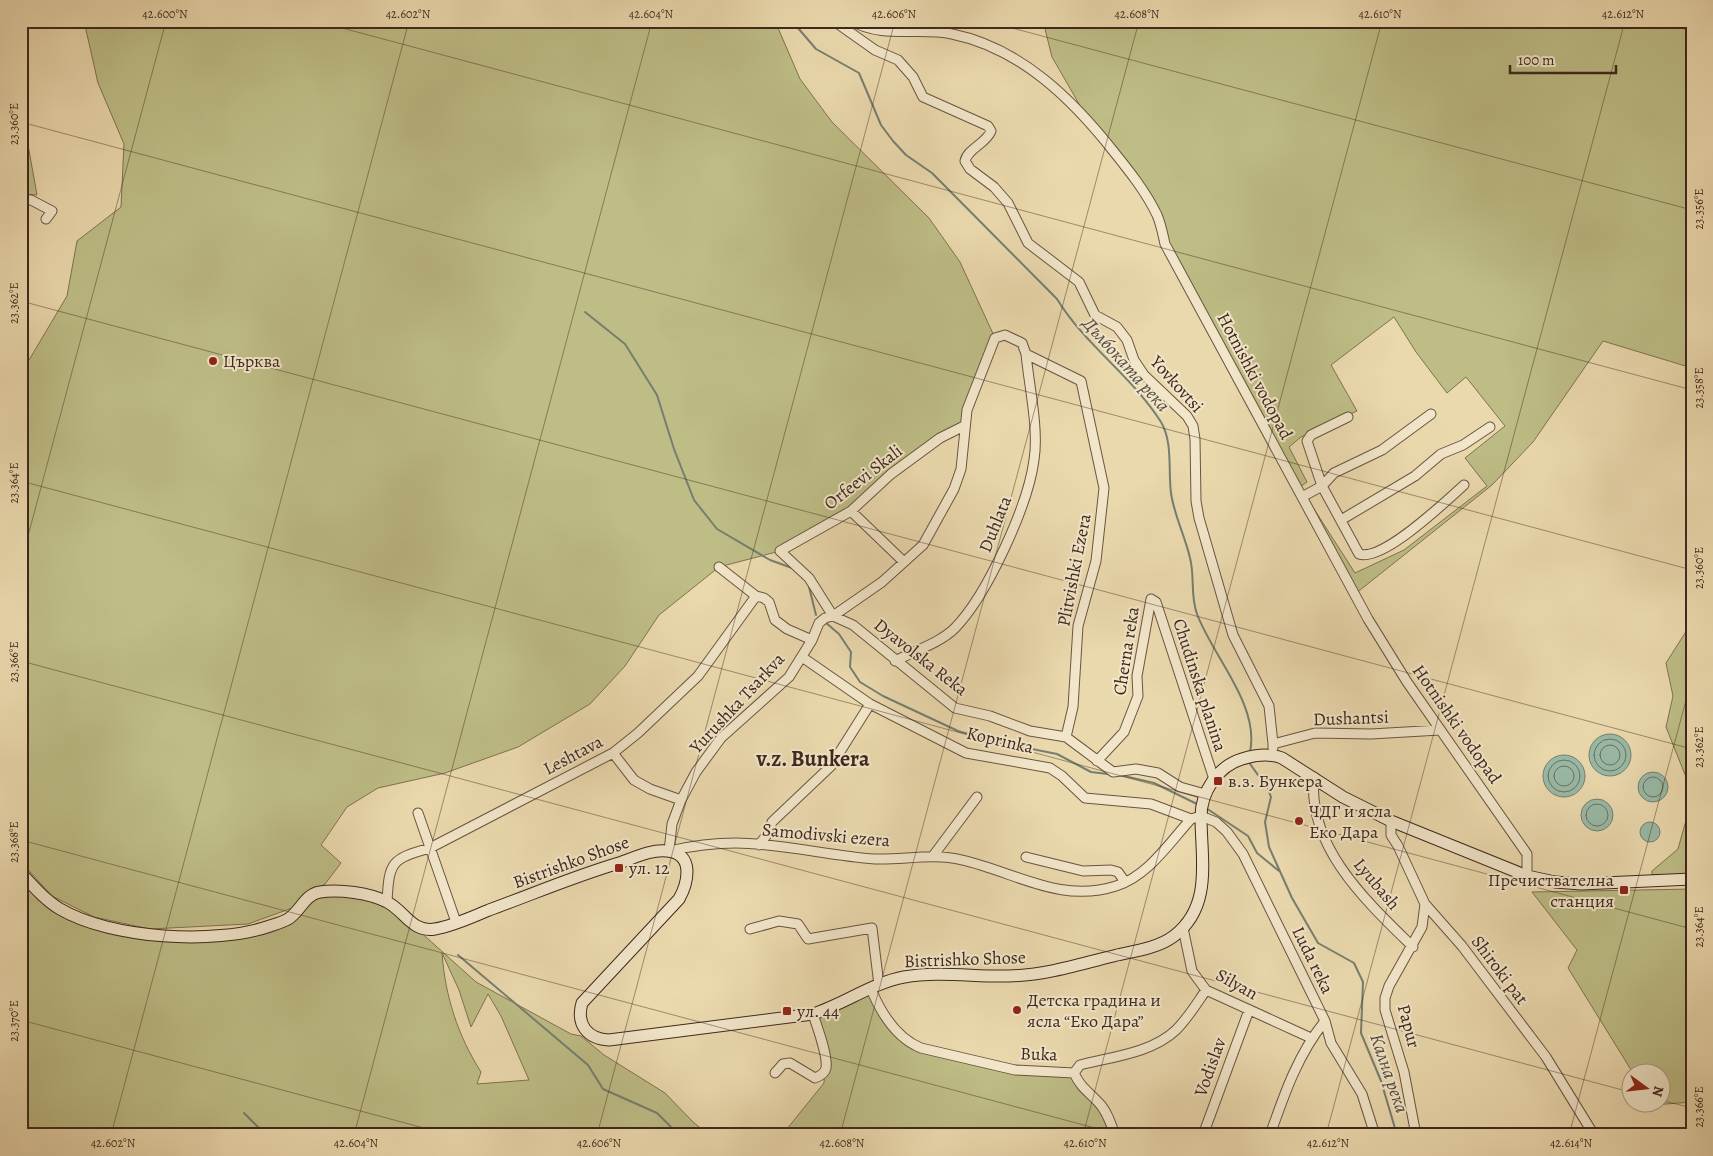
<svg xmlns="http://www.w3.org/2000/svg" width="1713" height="1156" font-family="Alegreya,serif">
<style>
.green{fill:#bebd86;stroke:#7e7252;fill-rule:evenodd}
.water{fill:#99baa7;stroke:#757f70}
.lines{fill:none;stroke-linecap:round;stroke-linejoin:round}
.shore{stroke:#6c7062;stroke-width:1}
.stream{stroke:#757f70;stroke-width:2}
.street-casing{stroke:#6a5441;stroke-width:11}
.secondary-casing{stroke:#3f271d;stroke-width:13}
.street{stroke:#f2e6ca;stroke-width:9}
.secondary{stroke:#f2e6ca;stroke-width:11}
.ticks{fill:none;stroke:#3f271d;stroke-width:1;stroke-opacity:0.45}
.poi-dot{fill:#8f2418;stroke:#f2e6ca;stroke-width:2}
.labels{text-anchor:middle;stroke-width:4;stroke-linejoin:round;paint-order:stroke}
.poi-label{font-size:18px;fill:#3f271d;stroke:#f2e6ca;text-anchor:start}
.street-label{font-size:18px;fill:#3f271d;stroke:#f2e6ca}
.water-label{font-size:19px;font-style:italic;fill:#564c40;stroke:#f2e6ca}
.district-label{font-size:22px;font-weight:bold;fill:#3f271d;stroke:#f2e6ca}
.neatline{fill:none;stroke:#3f271d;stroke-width:2}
.ticks-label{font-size:12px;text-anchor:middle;fill:#3f271d}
</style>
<rect width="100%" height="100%" fill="#ebd9ae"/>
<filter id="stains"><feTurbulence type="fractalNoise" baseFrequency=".004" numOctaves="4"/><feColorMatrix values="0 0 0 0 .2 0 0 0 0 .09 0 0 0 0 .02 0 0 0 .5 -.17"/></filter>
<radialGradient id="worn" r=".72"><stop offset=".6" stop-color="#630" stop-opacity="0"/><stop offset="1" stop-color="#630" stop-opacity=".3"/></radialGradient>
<path class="green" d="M84 21H775L800 79 832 122 929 218 960 262 995 338 964 426 940 438 851 511 780 551 719 567 659 615 625 666 590 704 518 747 445 773 378 788 347 807 321 845 341 863 325 884 305 894 292 908 248 924 150 929 94 917 52 896 21 862V364L29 360 67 296 77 241 121 207 124 144 98 83Z
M1043 21H1692V368L1603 341 1533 442 1492 485 1355 594 1165 244 1158 216 1086 116 1052 57ZM1394 317 1416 352 1447 393 1466 377 1505 426 1465 458 1487 486 1404 550 1355 573 1300 487 1307 482 1289 447 1301 437 1357 411 1331 365Z
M25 127V128L37 195 21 194V128Z
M1692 622V792L1666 727 1673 696 1666 663Z
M1692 799V874L1652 875V871L1678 849Z
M21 873 40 893 111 928 210 936 269 926 317 892 387 902 476 982 571 1034 581 1036 604 1055 665 1093 693 1122 709 1135H21ZM442 953 459 990 471 1027 488 994 501 1016 529 1080 477 1084 481 1072C458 1036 445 996 442 953Z
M1692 889V1102L1653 1105 1652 1104H1660V1074L1633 1073 1568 968 1577 950 1532 892Z
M871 989 908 1043 981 1062 1074 1073 1101 1104 1115 1135H782L824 1083 825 1059 813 1014Z"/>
<path class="water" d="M1589 755a21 21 0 1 1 42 0a21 21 0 1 1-42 0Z
M1543 776a21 21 0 1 1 42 0a21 21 0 1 1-42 0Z
M1638 787a15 15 0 1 1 30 0a15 15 0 1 1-30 0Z
M1581 815a16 16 0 1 1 32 0a16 16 0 1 1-32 0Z
M1640 832a10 10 0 1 1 20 0a10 10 0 1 1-20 0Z"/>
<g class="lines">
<path class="shore" d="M1594 755a16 16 0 1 1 32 0a16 16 0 1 1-32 0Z
M1600 755a10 10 0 1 1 20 0a10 10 0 1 1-20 0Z
M1548 776a16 16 0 1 1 32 0a16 16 0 1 1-32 0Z
M1554 776a10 10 0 1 1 20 0a10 10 0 1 1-20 0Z
M1643 787a10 10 0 1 1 20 0a10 10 0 1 1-20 0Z
M1586 815a11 11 0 1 1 22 0a11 11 0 1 1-22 0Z"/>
<path class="stream" d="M792 21 816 49 859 73 881 125 893 141 906 155 932 173 1057 299C1085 345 1132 376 1161 422 1173 442 1168 470 1171 493 1174 515 1185 536 1190 558 1195 576 1190 595 1197 614 1213 657 1260 705 1250 752
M585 312 625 344 657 395 674 449 694 500 717 529 770 560 792 568
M808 583 816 615
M825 622 839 634 851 652 850 667 860 682 883 696 958 731 992 741 1057 754 1091 772 1108 774
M1248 761 1268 789 1271 797 1265 822 1269 847 1292 898 1318 943 1354 963 1363 982 1361 1033 1381 1081 1397 1135
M1120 775 1154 783 1197 804
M1206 808 1248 836 1257 853 1279 871
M458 955 588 1065 603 1089 657 1113 679 1135
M244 1113 266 1135"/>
<g class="street-casing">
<path id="street" d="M834 21 875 50 898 60 913 77 923 97 988 126 991 131C986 144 968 148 965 161L970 169 994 187 1008 203 1028 243 1079 282 1095 315 1117 327 1127 340 1134 360 1144 375 1187 416 1193 426 1195 439 1196 501 1199 518 1233 635 1269 706 1273 744
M852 21C883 39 919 27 952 34 1021 48 1073 100 1114 152 1130 172 1146 192 1157 215 1161 224 1163 235 1165 244L1368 619 1407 682 1527 854V876
M21 199 31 200 52 211 46 219
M1026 354 1081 381 1104 488 1096 561 1078 626 1073 707 1066 737
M1348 417 1311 435 1307 441 1322 486 1359 554C1383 562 1446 501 1464 485
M964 426 940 438 891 474 851 511 780 551 809 578 833 616 853 625 955 708 990 716 1030 731 1066 737 1113 772 1136 769 1158 773 1180 787 1205 794
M1302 497 1322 486 1334 473 1382 450 1431 414
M851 511 904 562
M1341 520 1415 476 1441 454 1463 445 1490 427
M719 567 756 596 764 598 769 602 775 620 787 629 812 640
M802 657 870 704 966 753 1050 768 1062 776 1085 798 1151 804 1191 819 1201 816 1216 822 1227 832 1243 854 1325 1021 1331 1043 1362 1094 1375 1135
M895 661C914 651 940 643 955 628 987 595 1028 506 1034 460 1039 429 1029 386 1026 354L1022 343 1005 335 995 338 967 410 961 469 954 489 923 545 882 582 833 616 825 618 819 623 812 640 789 677 721 738 696 772 681 800 672 824 669 851C691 846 713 843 736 843 780 843 830 856 875 859 904 860 933 853 962 860 1015 872 1060 904 1116 886 1148 876 1169 843 1191 819
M1273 748V744L1315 733 1371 734 1440 730
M613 753 634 780 650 789 681 800
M1097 761 1124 732 1138 696 1137 676 1151 599 1156 602 1214 779
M1314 777C1307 847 1367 902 1413 947
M418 813 456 922
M1391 821V835L1398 846 1425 904 1462 946 1546 1057 1594 1135
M759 845 769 832 772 822 831 766 870 704
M933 856 977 797
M1026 857 1083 871 1111 870 1118 872 1125 882
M387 902C389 862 391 859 430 848L613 753 638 733 698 676 756 596
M1183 928 1192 971 1206 990 1311 1038
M750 929 779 921 798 924 808 939 872 928 879 985
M871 989C881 1013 896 1038 921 1048L1015 1070 1074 1073
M775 1073 783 1064 790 1063 815 1078C820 1076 825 1073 826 1068 828 1055 817 1027 813 1014
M1074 1073 1080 1065C1111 1057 1152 1053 1176 1030 1188 1018 1197 1003 1206 990
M1074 1073C1081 1088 1088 1091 1099 1103 1107 1111 1111 1124 1115 1135
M1203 1135 1249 1010
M1270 1135C1284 1095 1298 1054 1325 1021
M1416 1135 1404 1072 1385 1010V998L1389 986 1422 927 1425 904"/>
</g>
<g class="secondary-casing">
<path id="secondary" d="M21 873C33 886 45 900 60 909 111 939 215 945 270 926 276 924 283 922 288 919 300 912 305 894 320 892 339 889 370 893 387 902 405 911 412 933 435 929 453 926 472 917 489 910 533 894 575 876 619 863 634 858 651 849 667 851 695 853 688 883 679 899L582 1003C576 1024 587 1039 609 1040L813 1014C844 1004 872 983 904 977 938 971 975 977 1009 976 1046 975 1081 964 1117 955 1136 951 1158 948 1174 936 1213 906 1201 859 1201 817 1201 792 1218 766 1242 759 1255 755 1269 753 1282 758L1343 797 1391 821 1527 876 1555 882 1581 884 1692 879"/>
</g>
<use href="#street" class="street"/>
<use href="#secondary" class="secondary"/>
</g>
<path class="ticks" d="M316 21 1692 390M986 21 1692 210M1656 21 1692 31M21 122 1692 570M21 301 1692 749M21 481 1692 929M21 562 166 21M21 661 1630 1092M21 840 1121 1135M21 1020 450 1135M1660 1100 1692 1108M111 1135 409 21M354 1135 652 21M597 1135 895 21M840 1135 1139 21M1083 1135 1382 21M1326 1135 1625 21M1569 1135 1692 678"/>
<g class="poi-dot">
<circle cx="213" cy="361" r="5"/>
<rect x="1213" y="776" width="10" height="10" rx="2.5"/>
<circle cx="1299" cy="821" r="5"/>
<rect x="614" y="863" width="10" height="10" rx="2.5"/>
<rect x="1619" y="885" width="10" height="10" rx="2.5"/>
<circle cx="1017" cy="1010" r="5"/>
<rect x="782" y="1006" width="10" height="10" rx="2.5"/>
</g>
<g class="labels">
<g class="poi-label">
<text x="223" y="367">Църква</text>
<text x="1228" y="787">в.з. Бункера</text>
<text x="1309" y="817">ЧДГ и ясла<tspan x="1309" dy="21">Еко Дара</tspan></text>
<text x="629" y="874">ул. 12</text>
<text x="1614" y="886" text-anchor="end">Пречиствателна<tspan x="1614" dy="21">станция</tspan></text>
<text x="1027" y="1006">Детска градина и<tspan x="1027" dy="21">ясла “Еко Дара”</tspan></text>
<text x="797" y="1017">ул. 44</text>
</g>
<g class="street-label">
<text transform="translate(1255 376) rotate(62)" y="6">Hotnishki vodopad</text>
<text transform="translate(1177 384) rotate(48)" y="6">Yovkovtsi</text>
<text transform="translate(863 477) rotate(-38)" y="6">Orfeevi Skali</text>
<text transform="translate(995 524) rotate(-68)" y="6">Duhlata</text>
<text transform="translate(1074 570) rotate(-79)" y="6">Plitvishki Ezera</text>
<text transform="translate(1126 651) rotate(-81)" y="6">Cherna reka</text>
<text transform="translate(921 657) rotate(38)" y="6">Dyavolska Reka</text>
<text transform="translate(1200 685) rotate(72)" y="6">Chudinska planina</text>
<text transform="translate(737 703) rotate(-47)" y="6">Yurushka Tsarkva</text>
<text transform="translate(1351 718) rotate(-2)" y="6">Dushantsi</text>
<text transform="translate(1457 724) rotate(55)" y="6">Hotnishki vodopad</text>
<text transform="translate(1000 740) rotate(13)" y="6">Koprinka</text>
<text transform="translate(573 755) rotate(-28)" y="6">Leshtava</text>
<text transform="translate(826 835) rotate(5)" y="6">Samodivski ezera</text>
<text transform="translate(571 862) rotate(-20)" y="6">Bistrishko Shose</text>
<text transform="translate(1377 884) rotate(50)" y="6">Lyubash</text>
<text transform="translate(965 959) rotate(-2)" y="6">Bistrishko Shose</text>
<text transform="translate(1313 960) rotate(64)" y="6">Luda reka</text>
<text transform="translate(1500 970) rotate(53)" y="6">Shiroki pat</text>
<text transform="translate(1237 984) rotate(29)" y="6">Silyan</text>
<text transform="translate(1409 1026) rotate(75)" y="6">Papur</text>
<text transform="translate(1039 1054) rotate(2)" y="6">Buka</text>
<text transform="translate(1210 1067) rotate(-70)" y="6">Vodislav</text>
</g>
<g class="water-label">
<text transform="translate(1127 364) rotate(48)" y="7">Дълбоката река</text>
<text transform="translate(1390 1073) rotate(71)" y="7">Кална река</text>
</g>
<g class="district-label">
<text x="813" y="766">v.z. Bunkera</text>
</g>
</g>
<rect width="1713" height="1156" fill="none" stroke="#ebd9ae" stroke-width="55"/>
<g transform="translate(1646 1088) rotate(105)"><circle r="24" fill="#f2e6ca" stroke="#aa9a85"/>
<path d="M0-4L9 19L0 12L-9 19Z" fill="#8f2418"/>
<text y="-8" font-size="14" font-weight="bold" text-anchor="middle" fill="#3f271d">N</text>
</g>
<path d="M1510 65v8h106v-8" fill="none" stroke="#3f271d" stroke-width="2.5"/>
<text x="1518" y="65" font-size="15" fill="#3f271d" stroke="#f2e6ca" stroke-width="4" paint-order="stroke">100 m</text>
<rect x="28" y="28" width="1658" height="1100" class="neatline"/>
<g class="ticks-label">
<text x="165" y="18">42.600°N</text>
<text x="408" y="18">42.602°N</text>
<text x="651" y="18">42.604°N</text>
<text x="894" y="18">42.606°N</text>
<text x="1137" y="18">42.608°N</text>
<text x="1380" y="18">42.610°N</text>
<text x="1623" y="18">42.612°N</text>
<text transform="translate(14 124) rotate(-90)" y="4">23.360°E</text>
<text transform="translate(1699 209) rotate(-90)" y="4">23.356°E</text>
<text transform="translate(14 303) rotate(-90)" y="4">23.362°E</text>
<text transform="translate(1699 388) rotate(-90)" y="4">23.358°E</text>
<text transform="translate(14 483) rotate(-90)" y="4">23.364°E</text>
<text transform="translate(1699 568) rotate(-90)" y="4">23.360°E</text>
<text transform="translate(14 662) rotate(-90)" y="4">23.366°E</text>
<text transform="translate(1699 747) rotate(-90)" y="4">23.362°E</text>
<text transform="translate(14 842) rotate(-90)" y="4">23.368°E</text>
<text transform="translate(1699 927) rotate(-90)" y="4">23.364°E</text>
<text transform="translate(14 1021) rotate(-90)" y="4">23.370°E</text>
<text transform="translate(1699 1107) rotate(-90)" y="4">23.366°E</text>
<text x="113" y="1147">42.602°N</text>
<text x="356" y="1147">42.604°N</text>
<text x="599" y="1147">42.606°N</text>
<text x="842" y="1147">42.608°N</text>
<text x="1085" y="1147">42.610°N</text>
<text x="1328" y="1147">42.612°N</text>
<text x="1571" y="1147">42.614°N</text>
</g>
<rect width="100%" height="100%" filter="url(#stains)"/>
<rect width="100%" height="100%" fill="url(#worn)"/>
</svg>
